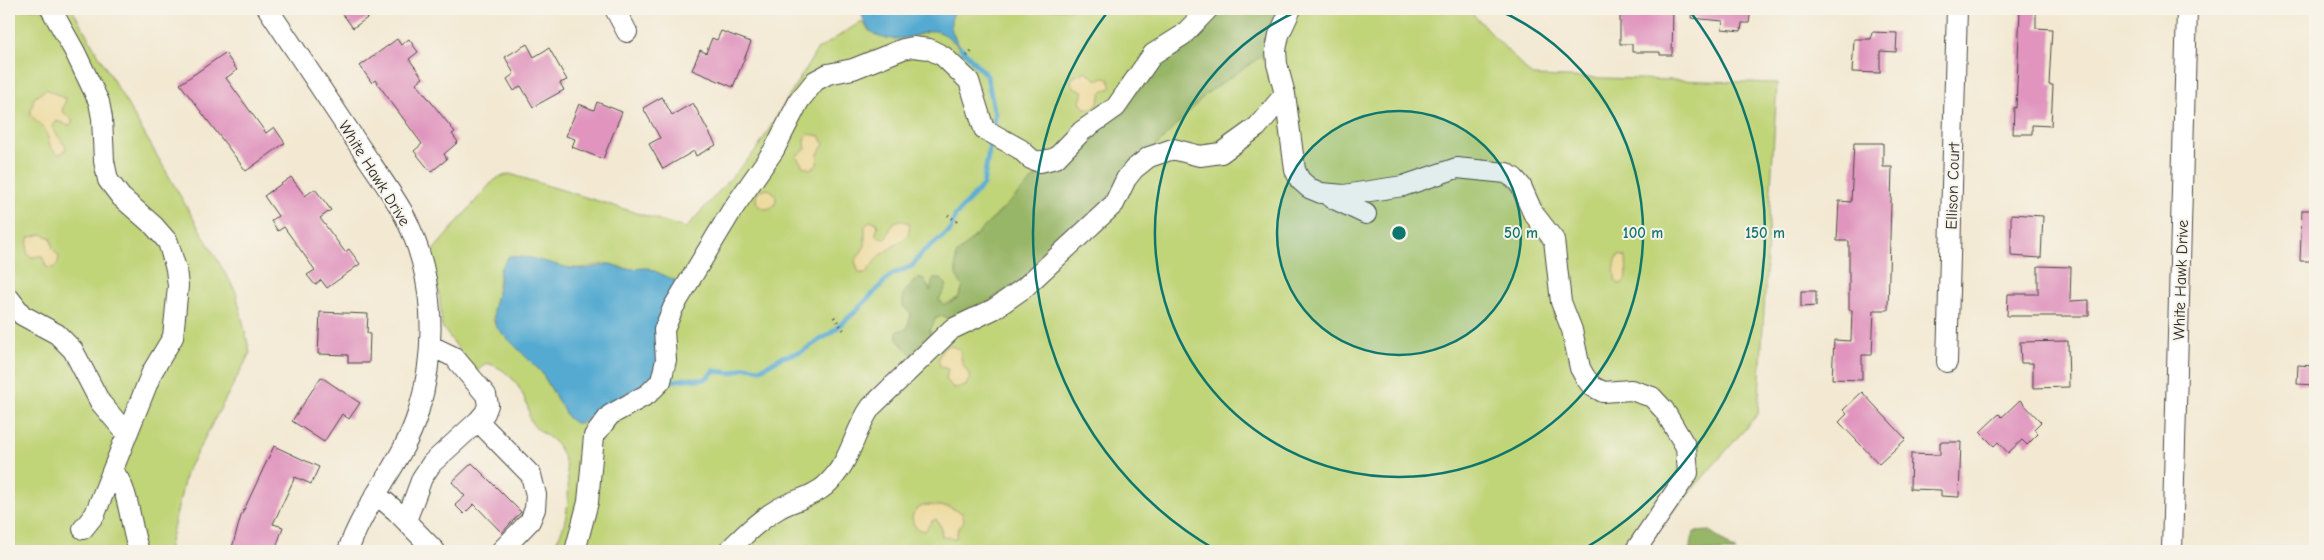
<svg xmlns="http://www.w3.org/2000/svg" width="2324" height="560" font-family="'Comic Neue',sans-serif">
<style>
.green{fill:#c0d478;stroke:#768052;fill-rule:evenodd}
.forest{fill:#98b668;stroke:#62704a}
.sand{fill:#eeda9e;stroke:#8c8264}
.water{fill:#55aad1;stroke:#406a7e}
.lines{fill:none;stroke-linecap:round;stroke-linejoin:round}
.stream{stroke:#55aad1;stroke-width:5}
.building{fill:#e094be}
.minor-casing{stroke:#494844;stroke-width:22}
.path{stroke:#494844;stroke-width:3;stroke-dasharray:1 4;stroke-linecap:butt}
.minor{stroke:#fff;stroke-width:20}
.ring{fill:none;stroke:#0f766e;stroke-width:2.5}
.labels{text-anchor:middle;stroke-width:4;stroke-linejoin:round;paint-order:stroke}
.street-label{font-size:16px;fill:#2b2b2b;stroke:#f7f3e8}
.centre{fill:#0f766e;stroke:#f7f3e8;stroke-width:2.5}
.ring-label{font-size:15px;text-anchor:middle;font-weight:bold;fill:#0f766e;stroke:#f7f3e8;stroke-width:4;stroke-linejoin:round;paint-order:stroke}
</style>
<rect width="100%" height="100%" fill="#f7f3e8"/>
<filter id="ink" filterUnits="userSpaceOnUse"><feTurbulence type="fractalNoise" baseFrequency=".02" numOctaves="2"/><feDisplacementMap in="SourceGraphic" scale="10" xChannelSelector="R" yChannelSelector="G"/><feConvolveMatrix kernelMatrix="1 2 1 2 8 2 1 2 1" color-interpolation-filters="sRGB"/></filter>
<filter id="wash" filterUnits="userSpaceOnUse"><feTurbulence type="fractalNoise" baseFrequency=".0096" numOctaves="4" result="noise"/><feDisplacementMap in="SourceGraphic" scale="20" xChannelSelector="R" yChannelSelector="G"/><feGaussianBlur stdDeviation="1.12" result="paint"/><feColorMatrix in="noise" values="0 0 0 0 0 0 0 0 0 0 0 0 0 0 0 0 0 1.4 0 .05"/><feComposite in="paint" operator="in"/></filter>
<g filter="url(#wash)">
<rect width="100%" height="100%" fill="#f3e9d3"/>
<path class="green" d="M9 9H72L236 292 250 353 186 473 168 551H9Z
M956 9H1468L1532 76 1777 83 1758 414 1639 551H550C554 544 560 536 563 527 570 505 572 465 557 445 550 436 538 432 531 422 528 418 530 413 528 408 521 386 509 369 486 363L476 372 442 327 439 292 430 254 491 183 499 177 510 174 686 228 757 149 817 50 862 21 869 31 918 35 934 30 946 35 959 47C952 30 945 26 956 9ZM509 256C531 257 550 267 571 268 584 270 601 262 610 264 624 267 628 272 644 268L648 385 629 392 588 420 568 418 542 373 496 327 493 319 500 270Z"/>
<path class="forest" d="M1214 9H1288L1272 49 1206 94 1038 270 952 324 944 316 936 318 930 330V342L914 357 897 340V331L907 329 911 314 903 306V294L918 277 924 279 930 291 933 279H941L947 285 939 300 944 305 958 298 963 287 956 275V255L1150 64Z
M1710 531 1736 551H1689L1694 532Z"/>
<path class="sand" d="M1086 71 1097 80 1103 77 1108 78 1112 87 1101 93 1098 104 1091 108H1084L1080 102 1083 91 1073 87 1071 82 1073 77Z
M46 89 66 99 62 111 73 121 69 126 57 121 53 125V129L66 147 64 152 58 154 51 148 46 131 30 114 34 98Z
M808 134 820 136 824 144 818 154 817 165 810 169 803 166 796 156 806 149 804 139Z
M756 199a10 10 0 1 1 20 0a10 10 0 1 1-20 0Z
M901 220 910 224 908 236 879 256 866 273H859L855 261 865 246V226L870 221 876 222 878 227 875 235 885 239 894 222Z
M41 234 51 238 53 249 59 256 58 263 54 268 46 267 42 256 31 257 27 253 28 238Z
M1619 255 1626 257 1627 279 1621 284 1617 283C1613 276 1614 260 1619 255Z
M950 345 960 350 962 363 970 376 966 386 953 388 946 379 948 369 941 367 938 360 942 350Z
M927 505 949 507 962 513 964 521 958 529 956 538 942 537 941 527 936 519 932 521 925 531 917 529C908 518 912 508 927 505Z"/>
<path class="water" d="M861 9H956C946 26 952 32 961 48 954 42 945 32 935 31 929 30 923 33 917 35 890 43 865 41 861 9Z
M509 256 531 258 569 268 586 269 610 264 623 269 648 268 679 282 659 363 648 385 629 392 581 423H575L568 418 542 373 496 327 493 310 499 286 500 269Z"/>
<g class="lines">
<path class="stream" d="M961 48 987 76 995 114 994 125
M669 381C675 381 679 380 685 379 701 377 700 386 714 371L732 373 746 367 761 369 782 357 801 352 831 333 855 312 891 275 912 266 923 252 950 231 955 216 983 185 990 144"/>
</g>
<g id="blocks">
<path class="building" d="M339 9H380L353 28Z
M1620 9 1673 10 1672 55H1660V52H1632V44H1620Z
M1692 9H1751L1749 23H1742L1741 31 1722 29 1723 21 1691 18Z
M2020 9H2036V28L2052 29 2049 85H2053L2051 126 2032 125V134H2013L2014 107 2016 108Z
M721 31 751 42 733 87 692 70 700 50 706 53 712 38 717 40Z
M1872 32 1897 33 1896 52 1880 51V73L1852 72 1854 39H1871Z
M397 39 401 45 409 39 418 52 409 59 423 78 416 83 455 132 452 134 458 142 444 154 447 159 431 172 414 151 422 144 375 80 372 83 360 66Z
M527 44 534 57 549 48 567 80 560 83 564 90 533 107 521 86 514 91 507 79 514 74 505 57Z
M225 53 237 70 226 78 266 133 274 127 285 143 246 171 180 84Z
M662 97 672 115 693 103 716 145 696 156 694 151 663 169 649 144 660 138 643 108Z
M597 102 622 112 603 159 572 147 575 139 566 136 579 104 594 110Z
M1854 143H1883V167H1892L1888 310H1874L1872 355H1862V380L1832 379 1834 340 1851 341 1852 310H1849V241H1837L1839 201 1851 202Z
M291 177 305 196 315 189 331 210 320 218 345 252 349 249 360 264 327 288 321 280 315 285 307 275 315 270 284 227 278 231 271 221 278 216 264 196Z
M2302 210H2315V261H2300Z
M2011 214 2043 216 2041 258 2011 256Z
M2038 266 2071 267 2070 301 2089 300V316H2007L2008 294H2038Z
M1801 291H1816V306L1801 307Z
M320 312 368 314 367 333H370L369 363H348V355L318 354Z
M2068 341 2069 387 2033 388V363H2021L2020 342Z
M2298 365 2315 366V385L2297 384Z
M321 377 360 403 349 419 342 414 324 442 292 421Z
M1862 392 1906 439 1879 464 1839 422 1847 414 1843 410Z
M2020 400 2041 422 2034 429 2038 434 2027 445 2022 440 2008 453 1998 442 1994 446 1980 432 1999 414 2002 417Z
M1940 442H1961L1959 497 1941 496V490L1910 489 1911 454 1940 455Z
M274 446 319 467 311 484 295 477 273 524 283 527 275 551H231L241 516Z
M472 463 521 512 502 533 474 504 464 514 455 505 465 496 452 482Z"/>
</g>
</g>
<g filter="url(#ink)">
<use href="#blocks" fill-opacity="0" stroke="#494844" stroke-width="1"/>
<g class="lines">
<g class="minor-casing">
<path id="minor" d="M51 9 75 52 99 102 102 118 104 161 108 180 121 197 154 226 168 242 176 269 178 286 173 337 152 372 95 514 83 529
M268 9C297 53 327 97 356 141 371 164 388 187 402 211 435 273 438 346 418 413 403 463 364 502 348 551
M615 9 627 32
M1291 9 1279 35 1276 50 1277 64 1285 94 1295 170 1300 180 1309 188 1321 193 1344 195 1403 186 1457 168 1506 173 1514 178 1521 186 1533 213 1554 240 1561 302 1572 330 1580 368 1585 377 1592 386 1603 392 1631 390 1652 397 1664 410 1686 447 1688 473 1635 551
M1330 197 1366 214
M9 298 22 315 57 334 73 350 100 402 126 433
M431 346 454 357 486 395 488 405 485 413 478 421 531 475 536 495 535 509 530 521 501 551
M1947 362 1957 9
M113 472C130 488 130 529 139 551
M376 494 396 511 435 551
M406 521 422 478 432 463 478 421
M575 551 588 502 594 436 610 415 648 394 661 381 666 360 664 330 673 308 732 210 774 150 799 101 815 81 828 74 853 69 903 49 913 47 929 49 943 56 969 81 984 129 1020 149 1031 159 1040 162 1056 158 1082 131 1116 107 1153 54 1183 35 1208 9
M728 551C743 536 759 520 778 509 793 500 811 498 825 486 852 462 852 434 871 407L952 329 994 309 1024 288 1114 204 1126 179 1134 169 1149 157 1173 149 1200 156 1221 153 1257 127 1285 94
M2172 551 2187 9"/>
</g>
<path class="path" d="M967 56 972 51
M948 215 959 223
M834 317 845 332"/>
<use href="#minor" class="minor"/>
</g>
</g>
<circle cx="1399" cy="233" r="122" fill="#0f766e" fill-opacity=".12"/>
<g class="ring">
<circle cx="1399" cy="233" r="122"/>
<path d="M1496 9A244 244 0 1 1 1302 9"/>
<path d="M1216 550A366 366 0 0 1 1109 10M1689 10A366 366 0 0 1 1582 550"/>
</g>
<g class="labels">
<g class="street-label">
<text transform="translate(375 173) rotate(58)" y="6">White Hawk Drive</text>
<text transform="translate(1952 186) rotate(-88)" y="6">Ellison Court</text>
<text transform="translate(2180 280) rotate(-88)" y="6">White Hawk Drive</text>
</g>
</g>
<circle cx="1399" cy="233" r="8" class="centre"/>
<g class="ring-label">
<text x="1521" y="238">50 m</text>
<text x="1643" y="238">100 m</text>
<text x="1765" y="238">150 m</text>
</g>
<rect width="2324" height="560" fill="none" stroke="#f7f3e8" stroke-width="30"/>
</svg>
